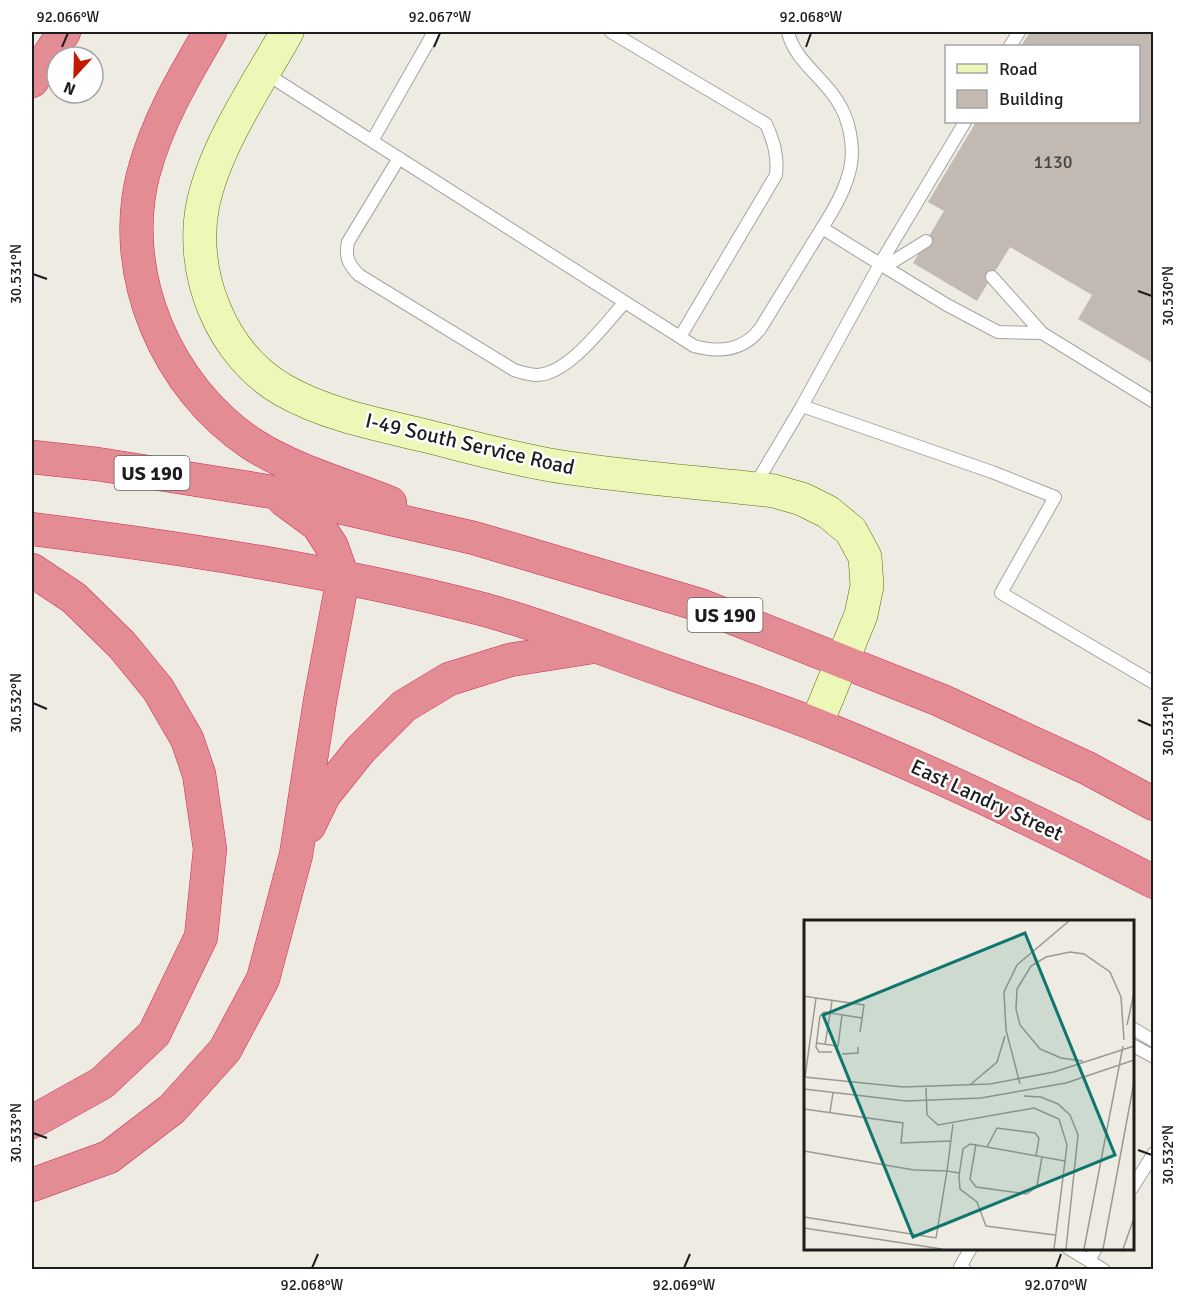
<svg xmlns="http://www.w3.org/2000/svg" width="1185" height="1301" font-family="Signika,sans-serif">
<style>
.building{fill:#c2bab2}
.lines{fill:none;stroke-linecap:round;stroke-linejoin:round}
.lane-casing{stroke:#a4a4a4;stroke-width:14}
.secondary-casing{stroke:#596f08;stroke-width:34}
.highway-casing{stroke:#d22952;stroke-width:34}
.lane{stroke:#fff;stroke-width:12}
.secondary{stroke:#edf7b7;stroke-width:33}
.highway{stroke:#e38c93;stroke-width:33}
.ticks{fill:none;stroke:#1d1d1d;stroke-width:2}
.labels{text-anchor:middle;stroke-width:5;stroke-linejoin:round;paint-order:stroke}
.number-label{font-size:18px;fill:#464442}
.shield{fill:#fff;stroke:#616161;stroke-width:1.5}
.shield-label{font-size:20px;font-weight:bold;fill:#1d1d1d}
.street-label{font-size:21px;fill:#1d1d1d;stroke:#fff}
.inset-road{fill:none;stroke:#9a9993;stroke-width:1.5}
.view{fill:#0f766e;fill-opacity:0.15;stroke:#0f766e;stroke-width:3}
.inset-edge{fill:none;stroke:#1d1d1d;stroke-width:3}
.neatline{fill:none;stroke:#1d1d1d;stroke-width:2}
.ticks-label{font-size:15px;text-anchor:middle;fill:#1d1d1d}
</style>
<rect width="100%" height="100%" fill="#eeebe2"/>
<path class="building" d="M1030 32H1154V364L1078 319 1092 295 1010 247 977 301 913 263 944 211 928 202 976 122H1138V46H1021Z"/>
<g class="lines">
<g class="lane-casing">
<path id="lane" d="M611 32 766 124C774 142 778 156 776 175L680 337
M1010 46 1019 32
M265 73 694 346C720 353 743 351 760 329 777 301 794 274 811 246 826 221 846 194 851 164 854 144 849 119 838 102 824 78 794 60 788 32
M372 141 434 32
M399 158 348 242C345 257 348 264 359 275L514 370C521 372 530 375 537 375 569 374 604 325 625 302
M822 228 880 264 965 122
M886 266 926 241
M992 277 1042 333
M802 406 992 472 1055 497 1001 593 1154 683
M755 485 802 406 880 264 947 305 998 332 1042 333 1154 402
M1132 1028 1154 1041
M1132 1045 1154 1057
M1132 1188 1154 1153
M1068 1248 1104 1270
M1089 1261 1096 1248
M965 1270 960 1267 971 1248"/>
</g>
<g class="secondary-casing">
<path id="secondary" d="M287 32C258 84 216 144 203 204 189 273 221 354 283 390 325 414 375 424 422 435 471 447 520 461 569 468 637 478 706 483 774 491L802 499 828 512 851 531 865 557 867 586 861 615 816 725"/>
</g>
<g class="highway-casing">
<path id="highway" d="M210 32C183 78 157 122 143 175 118 275 167 388 252 444 294 471 344 484 390 503
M32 81 64 32
M32 457 97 464 273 492 474 538 700 605 940 700 1087 768 1154 804
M32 529C183 548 335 571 482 609 545 626 607 651 668 672 718 690 770 706 819 726 934 772 1044 825 1154 882
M32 570 74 598 122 645 158 689 187 739 199 774 210 849 201 937 154 1034 102 1083 32 1122
M309 826 324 795 361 749 404 706 449 679 510 660 592 647
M32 1185 109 1157 172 1109 225 1050 263 979 296 855 320 701 343 578 332 547 318 525 284 500"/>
</g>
<use href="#lane" class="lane"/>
<use href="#secondary" class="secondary"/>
<use href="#highway" class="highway"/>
</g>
<path class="ticks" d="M62 47 68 33M434 47 440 33M806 47 811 33M33 274 47 279M1138 291 1152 296M33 703 47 709M1138 720 1152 726M33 1133 47 1138M1138 1150 1152 1155M312 1268 318 1254M684 1268 690 1254M1056 1268 1061 1254"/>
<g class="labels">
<g class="number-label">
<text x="1053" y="168">1130</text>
</g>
<g class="shield">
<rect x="114.5" y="456" width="75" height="34" rx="4.5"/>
<rect x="687.5" y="598" width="75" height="34" rx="4.5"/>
</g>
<g class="shield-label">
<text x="152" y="480">US 190</text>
<text x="725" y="622">US 190</text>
</g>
<g class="street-label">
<text transform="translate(470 444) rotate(13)" y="7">I-49 South Service Road</text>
<text transform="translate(987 800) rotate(25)" y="7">East Landry Street</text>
</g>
</g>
<g transform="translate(804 920)">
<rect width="330" height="330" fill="#eeebe2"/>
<path class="inset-road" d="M0 76 12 78 1 157M12 78 60 85 56 112M323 105 330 73M12 123 34 126 38 95M21 125 28 81M28 132H15L12 127 16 96 20 92 58 98M38 134 54 133V127M279 141 257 138 236 129 216 105 212 89 213 69 227 46 242 37 266 32 280 34 306 52 317 77 320 120M0 157 99 167 186 164 250 152 330 126M167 164 193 142 201 116M216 164 202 110 200 72 213 45 265 1M122 168 123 195 134 205 230 188 255 199 263 225 250 329M0 169 102 181 177 178 262 163 330 140M220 176 237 177 254 184 266 195 274 215 262 329M0 189 99 203 97 223 146 221M26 192 29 173M172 224 166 259 172 267 223 274 233 266 238 237M183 227 193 208 231 213 235 218 232 236M0 231 110 250 143 251 149 204M0 297 132 318 143 251 155 253M0 308 138 329M251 315 182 306 173 282 156 269 155 256 159 229 166 224 261 241M280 329 319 126M299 329 330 162M319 329 330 298"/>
<path class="view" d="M221 13 311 235 109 317 19 95Z"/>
<rect width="330" height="330" class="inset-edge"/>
</g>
<rect width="1185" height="1301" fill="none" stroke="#ffffff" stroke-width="66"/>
<rect x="945" y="45" width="195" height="78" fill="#ffffff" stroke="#a5a5a5" stroke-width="1.5"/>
<rect x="957" y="64" width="30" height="9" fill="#edf7b7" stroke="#a5a5a5" stroke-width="1.5"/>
<text x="999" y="75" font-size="18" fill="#1d1d1d">Road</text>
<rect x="957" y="90" width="30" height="18" fill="#c2bab2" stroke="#a5a5a5" stroke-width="1.5"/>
<text x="999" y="105" font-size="18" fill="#1d1d1d">Building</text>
<g transform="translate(75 75) rotate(202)"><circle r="28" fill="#ffffff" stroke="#a5a5a5" stroke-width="1.5"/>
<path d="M0-4.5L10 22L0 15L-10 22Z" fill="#c31a06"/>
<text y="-9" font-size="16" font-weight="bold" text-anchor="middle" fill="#1d1d1d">N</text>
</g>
<rect x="33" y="33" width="1119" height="1235" class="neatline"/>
<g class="ticks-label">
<text x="68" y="22">92.066°W</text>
<text x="440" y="22">92.067°W</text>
<text x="811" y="22">92.068°W</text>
<text transform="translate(16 274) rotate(-90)" y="5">30.531°N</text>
<text transform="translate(1168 296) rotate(-90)" y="5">30.530°N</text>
<text transform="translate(16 703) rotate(-90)" y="5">30.532°N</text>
<text transform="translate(1168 726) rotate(-90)" y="5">30.531°N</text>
<text transform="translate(16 1133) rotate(-90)" y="5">30.533°N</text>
<text transform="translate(1168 1155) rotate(-90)" y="5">30.532°N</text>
<text x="312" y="1290">92.068°W</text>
<text x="684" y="1290">92.069°W</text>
<text x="1056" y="1290">92.070°W</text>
</g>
</svg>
